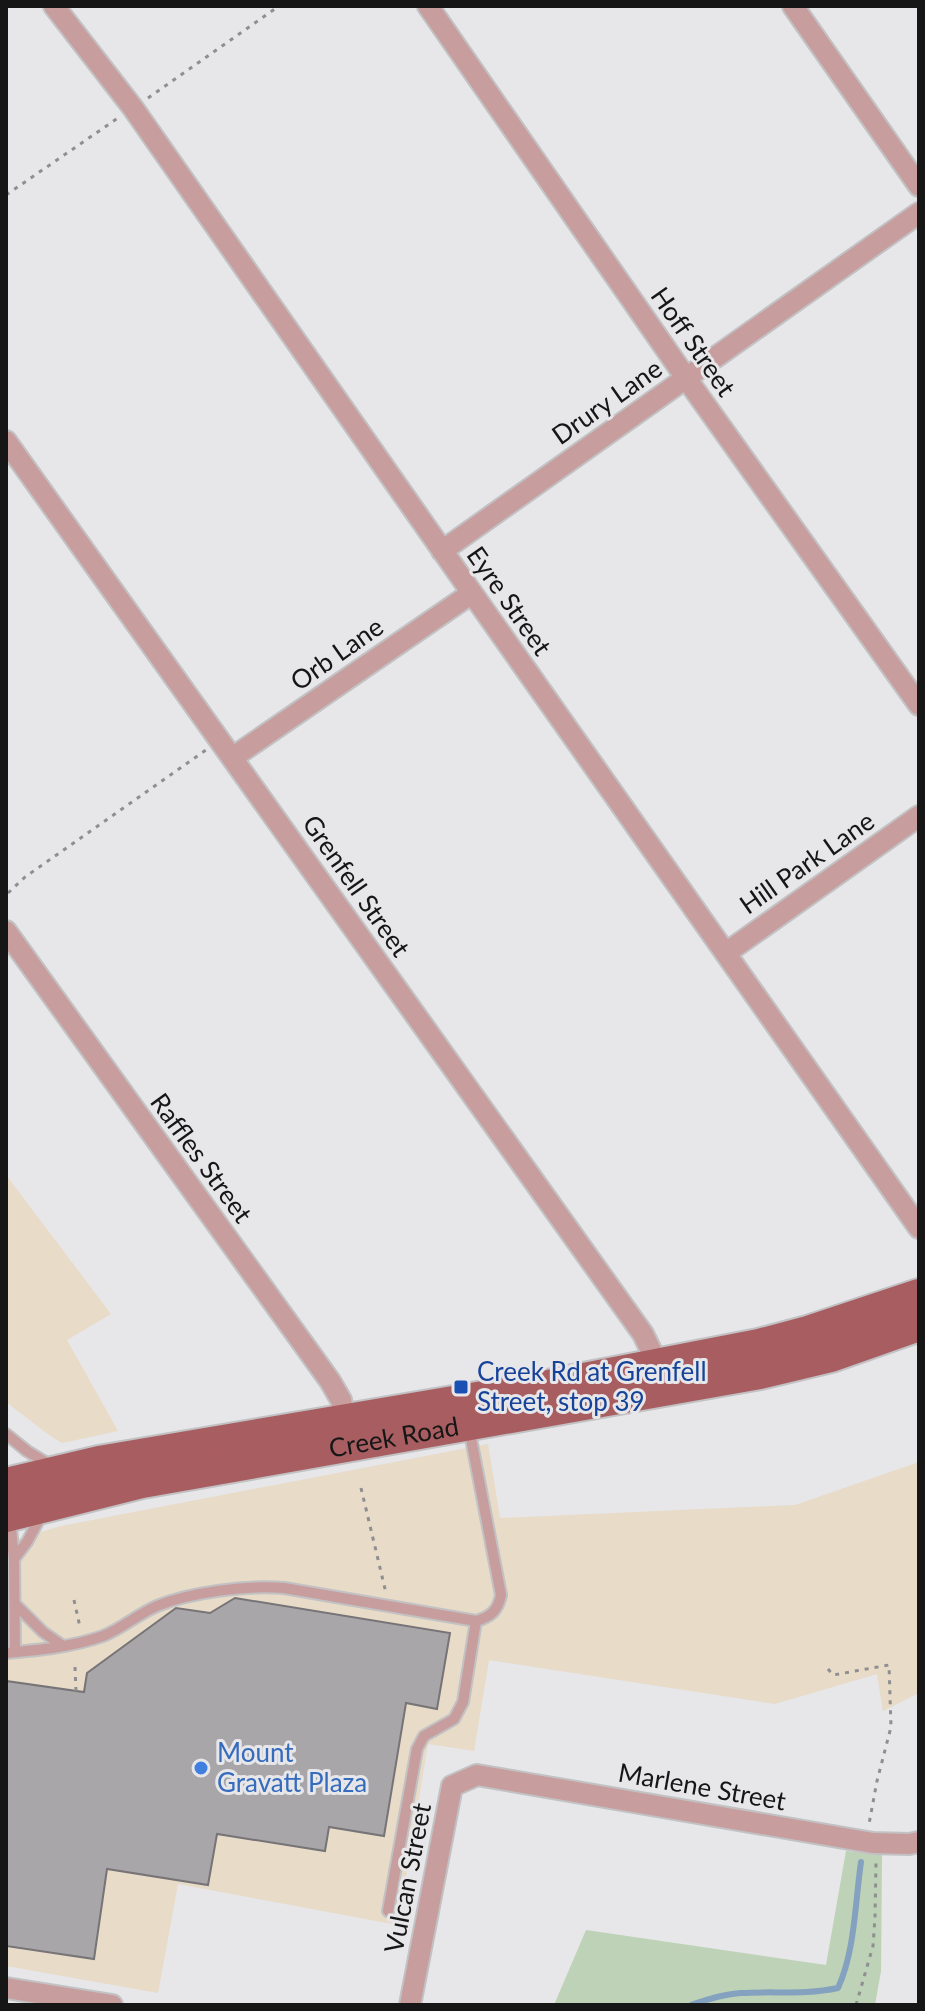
<svg xmlns="http://www.w3.org/2000/svg" width="925" height="2011" font-family="Lato,sans-serif">
<style>
.commercial{fill:#e8dbc7}
.green{fill:#bdd2b6}
.lines{fill:none;stroke-linecap:round;stroke-linejoin:round}
.stream{stroke:#84a2bf;stroke-width:6}
.building{fill:#a8a6a9;stroke:#767477;stroke-width:2}
.lane-casing{stroke:#c2c1c3;stroke-width:14}
.street-casing{stroke:#c2c1c3;stroke-width:24}
.primary-casing{stroke:#c2c1c3;stroke-width:36}
.path{stroke:#8f8e90;stroke-width:3;stroke-dasharray:4 6;stroke-linecap:butt}
.lane{stroke:#c89d9d;stroke-width:10}
.street{stroke:#c89d9d;stroke-width:20}
.primary{stroke:#a85d60;stroke-width:32}
.transit-dot{fill:#1a4fb4;stroke:#e7e6e9;stroke-width:3}
.shop-dot{fill:#3f7fe0;stroke:#e7e6e9;stroke-width:3}
.labels{text-anchor:middle;stroke-width:6;stroke-linejoin:round;paint-order:stroke}
.street-label{font-size:26px;fill:#171617;stroke:#e7e6e9}
.transit-label{font-size:26px;fill:#164399;stroke:#e7e6e9;text-anchor:start}
.shop-label{font-size:26px;fill:#366cbe;stroke:#e7e6e9;text-anchor:start}
</style>
<rect width="100%" height="100%" fill="#e7e6e9"/>
<path class="commercial" d="M6 1175 111 1314 67 1340 118 1431 62 1443 49 1435 6 1402Z
M488 1444 500 1518 795 1505 919 1462V1693L883 1711 877 1674 775 1704 489 1660 474 1751 428 1744 398 1925 178 1884 158 1993 6 1966V1542L61 1526Z"/>
<path class="green" d="M846 1851 882 1855 881 1971 875 2005H554L586 1930 826 1965Z"/>
<g class="lines">
<path class="stream" d="M691 2005C708 1999 724 1994 741 1993 774 1991 805 1995 838 1988 855 1951 855 1903 861 1862"/>
</g>
<path class="building" d="M235 1598 450 1633 437 1709 406 1703 384 1836 329 1827 325 1851 217 1834 208 1885 107 1869 94 1959 6 1946V1681L84 1692 87 1673 176 1608 210 1613Z"/>
<g class="lines">
<g class="lane-casing">
<path id="lane" d="M6 1434 27 1451 50 1465
M10 1518 14 1559 15 1652
M14 1559 27 1542 42 1514
M15 1604 43 1632 63 1646
M6 1653C39 1650 72 1647 103 1636 123 1628 138 1614 157 1606 191 1592 248 1585 284 1588L476 1621C491 1617 498 1610 501 1595L469 1428
M388 1911 417 1749 424 1736 454 1719 463 1702 476 1621"/>
</g>
<g class="street-casing">
<path id="street" d="M54 6 133 108 472 593 919 1228
M428 6 686 378 919 705
M793 6 919 186
M6 441 643 1334 658 1365
M442 551 919 213
M232 758 472 593
M6 931 330 1381 341 1400 345 1421
M726 953 919 816
M6 1988 112 2005
M410 2005 452 1786 477 1775 873 1843 909 1844 919 1842"/>
</g>
<g class="primary-casing">
<g id="primary">
<path d="M6 1484 99 1462 543 1387 759 1345 808 1332 919 1295"/>
<path id="s1" d="M6 1516 142 1482 760 1373 831 1356 919 1325"/>
</g>
</g>
<path class="path" d="M148 98 279 6
M6 195 118 118
M8 893 25 877 206 750
M361 1488 386 1593
M74 1600 80 1627
M75 1667 76 1691
M828 1669 833 1675 889 1665 891 1727 877 1781 869 1824
M856 2005 873 1946 875 1917 876 1863"/>
<use href="#lane" class="lane"/>
<use href="#street" class="street"/>
<use href="#primary" class="primary"/>
</g>
<rect class="transit-dot" x="453" y="1379" width="16" height="16" rx="4"/>
<circle class="shop-dot" cx="201" cy="1768" r="8"/>
<g class="labels">
<g class="street-label">
<text transform="translate(693 342) rotate(55)" y="9">Hoff Street</text>
<text transform="translate(607 402) rotate(-35)" y="9">Drury Lane</text>
<text transform="translate(509 601) rotate(55)" y="9">Eyre Street</text>
<text transform="translate(337 654) rotate(-35)" y="9">Orb Lane</text>
<text transform="translate(807 863) rotate(-35)" y="9">Hill Park Lane</text>
<text transform="translate(356 886) rotate(55)" y="9">Grenfell Street</text>
<text transform="translate(201 1158) rotate(54)" y="9">Raffles Street</text>
<text dy="9" stroke="none"><textPath href="#s1" startOffset="396">Creek Road</textPath></text>
<text transform="translate(702 1787) rotate(10)" y="9">Marlene Street</text>
<text transform="translate(408 1878) rotate(-79)" y="9">Vulcan Street</text>
</g>
<g class="transit-label">
<text x="477" y="1381">Creek Rd at Grenfell<tspan x="477" dy="30">Street, stop 39</tspan></text>
</g>
<g class="shop-label">
<text x="217" y="1762">Mount<tspan x="217" dy="30">Gravatt Plaza</tspan></text>
</g>
</g>
<rect width="925" height="2011" fill="none" stroke="#171617" stroke-width="16"/>
</svg>
